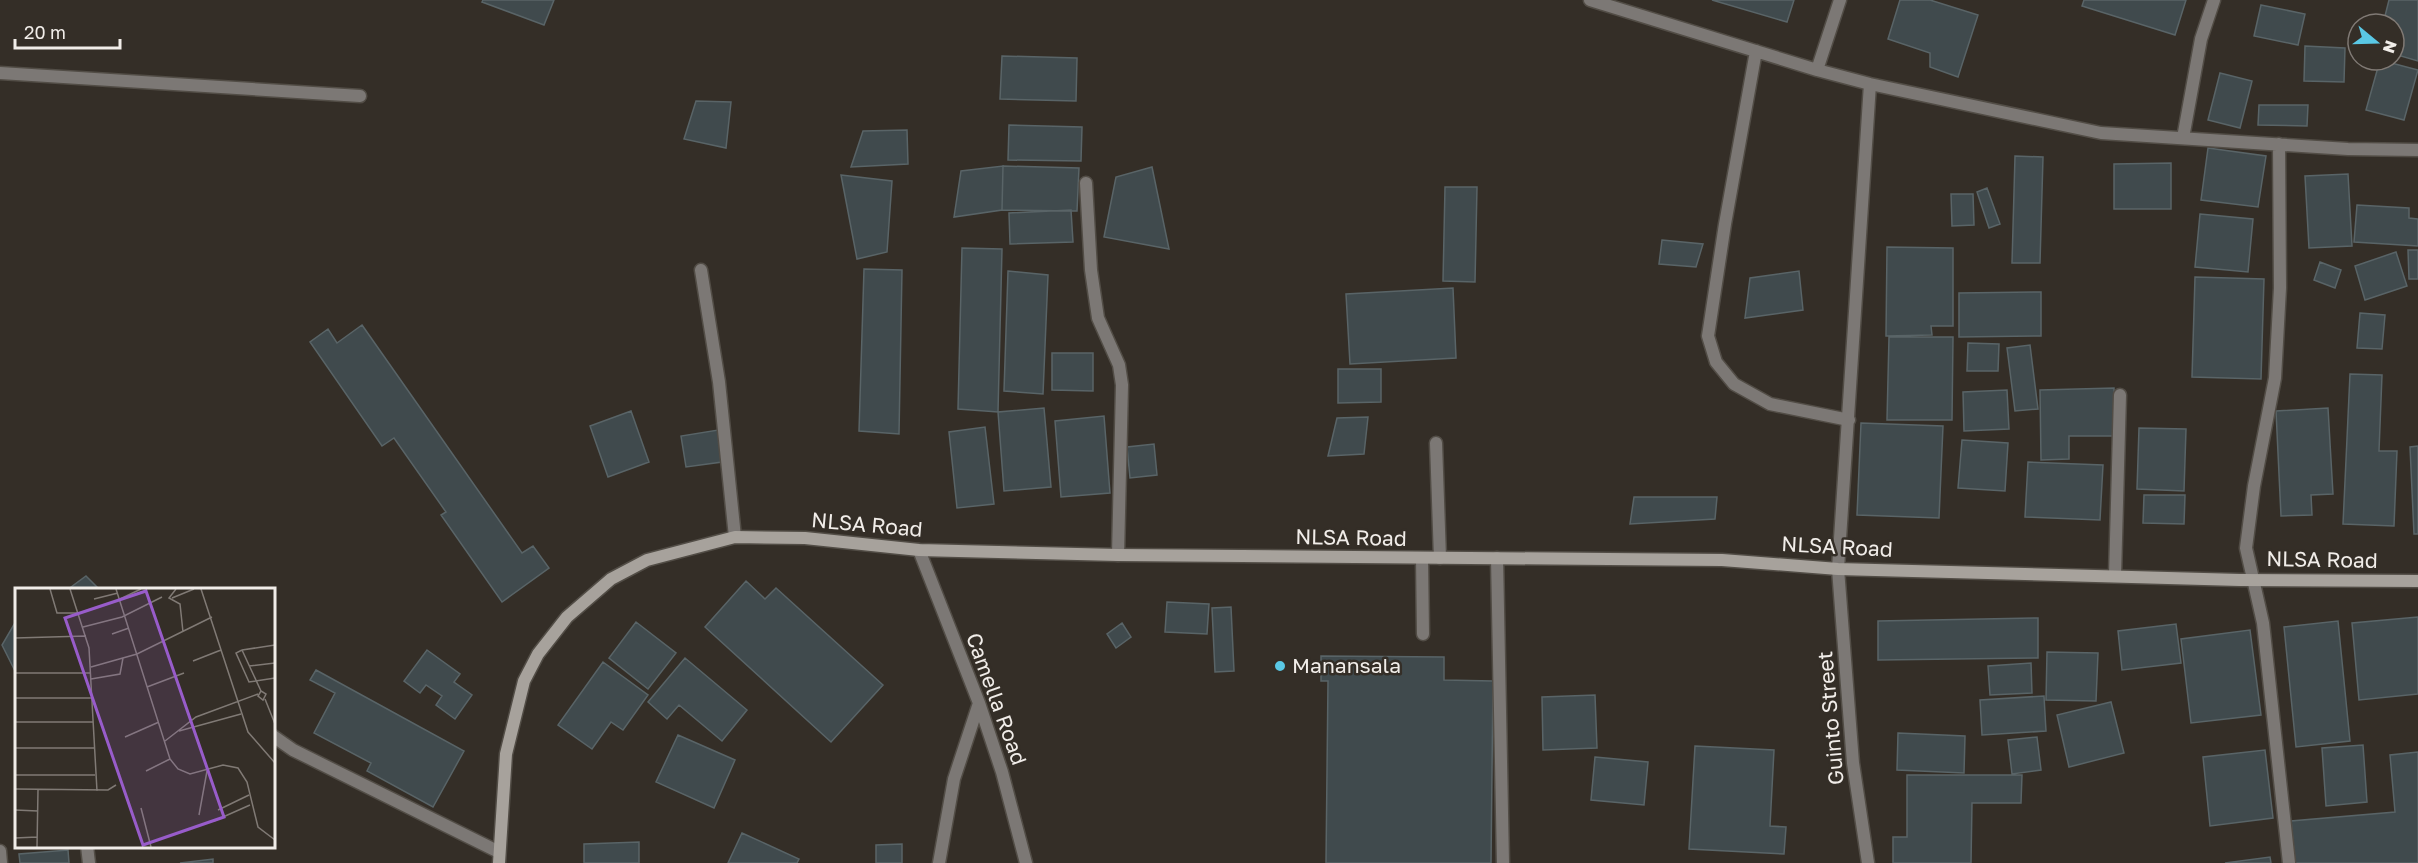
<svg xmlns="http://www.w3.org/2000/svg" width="2418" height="863" font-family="'Golos Text',sans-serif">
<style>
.building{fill:#404a4d;stroke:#596467;stroke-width:1.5}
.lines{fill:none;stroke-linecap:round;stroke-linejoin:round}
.lane-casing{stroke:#524d46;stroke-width:15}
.street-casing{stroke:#524d46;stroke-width:15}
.secondary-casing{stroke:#524d46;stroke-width:15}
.lane{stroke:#7c7875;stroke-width:12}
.street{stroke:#7c7875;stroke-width:12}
.secondary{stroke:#a7a29c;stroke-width:12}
.poi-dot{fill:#5ac8e5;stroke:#342e27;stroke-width:2}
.labels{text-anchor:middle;stroke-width:5;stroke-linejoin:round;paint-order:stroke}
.street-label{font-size:21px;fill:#f1ede9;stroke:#342e27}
.poi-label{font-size:21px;fill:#f1ede9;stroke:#342e27;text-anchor:start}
.inset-road{fill:none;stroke:#807a75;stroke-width:1.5}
.view{fill:#985cca;fill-opacity:0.15;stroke:#985cca;stroke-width:3}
.inset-edge{fill:none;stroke:#f1ede9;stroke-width:3}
</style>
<rect width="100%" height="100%" fill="#342e27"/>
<path class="building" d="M483 0H554L544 25 482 2Z
M1712 0H1794L1787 22Z
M1900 0H1930L1978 15 1958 77 1930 67V53L1888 39Z
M2084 0H2186L2175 35 2082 6Z
M2389 0H2418V61L2394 54V24H2383Z
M2261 5 2305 14 2298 45 2254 36Z
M2305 46 2345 48 2344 82 2304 81Z
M1002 56 1077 58 1076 101 1000 99Z
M2380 60 2418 70 2404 120 2366 110Z
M2220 73 2252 81 2240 128 2208 120Z
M696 101 731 102 726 148 684 139Z
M2259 105H2308L2307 126 2258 125Z
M1009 125 1082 127 1081 161 1008 160Z
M907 130 908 164 851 167 863 131Z
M2208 148 2266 156 2258 207 2201 200Z
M2015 156 2043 157 2040 263H2012Z
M2171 163V209H2114V164Z
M1003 166 1079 168 1077 211 1002 210Z
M1003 166 1002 210 954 217 961 171Z
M1152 167 1169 249 1104 237 1116 177Z
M2348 174 2352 246 2309 248 2305 176Z
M841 175 892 181 887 252 857 259Z
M1445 187H1477L1475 282 1443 281Z
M1987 188 2000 224 1989 228 1977 192Z
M1951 194H1973L1974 225 1952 226Z
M2357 205 2409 208V218L2418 219V246L2354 242Z
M1071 210 1073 242 1010 244 1009 213Z
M2200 214 2253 219 2248 272 2195 267Z
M1662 240 1703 244 1696 267 1659 264Z
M1887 247 1953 248V326H1931L1932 335 1886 336Z
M962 248 1002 249 998 412 958 409Z
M2408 250H2418V279H2409Z
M2396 252 2407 286 2365 300 2355 266Z
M2320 262 2341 270 2335 288 2314 280Z
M864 269 902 270 899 434 859 431Z
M1008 271 1048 275 1043 394 1004 391Z
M1799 271 1803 310 1745 318 1750 278Z
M2195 277 2264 279 2261 379 2192 377Z
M1453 288 1456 358 1350 364 1346 294Z
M2041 292V336L1959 337V293Z
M2360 313 2385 315 2382 349 2357 348Z
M362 325 522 553 533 546 549 568 502 602 441 515 446 512 394 438 382 446 310 342 328 329 337 343Z
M1889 337H1953L1952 420H1887Z
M1968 343 1999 344 1998 371H1967Z
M2030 345 2038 409 2015 411 2007 348Z
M1052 353H1093V391L1052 390Z
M1338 369H1381V402L1338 403Z
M2350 374 2382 375 2379 451H2397L2394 526 2343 524Z
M2114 388 2115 436H2069V459L2041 460 2040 390Z
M2007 390 2009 429 1964 431 1963 392Z
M1044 408 1051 487 1004 491 998 412Z
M2328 408 2333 494 2311 495 2312 515 2281 516 2276 411Z
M631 411 649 462 608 477 590 426Z
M1104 416 1110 493 1061 497 1055 421Z
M1368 417 1364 454 1328 456 1337 418Z
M1861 423 1943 426 1939 518 1857 515Z
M985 427 994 504 957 508 949 432Z
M2139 428 2186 429 2184 491 2137 489Z
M718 430 722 462 686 467 681 436Z
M1962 440 2008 443 2005 491 1958 488Z
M1154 444 1157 475 1130 478 1127 447Z
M2418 446V534H2414L2410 447Z
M2028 462 2103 465 2100 520 2025 517Z
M2144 495H2185L2184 524 2143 523Z
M1634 497H1717L1715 519 1630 524Z
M86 576 100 590H67Z
M746 581 765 599 776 588 883 685 831 742 705 627Z
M1167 602 1209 604 1207 634 1165 632Z
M1231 607 1234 671 1215 672 1212 608Z
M2418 617V694L2359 700 2352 623Z
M2038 618V658L1878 660V621Z
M16 621V673L2 645Z
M2338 621 2350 741 2296 747 2284 627Z
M636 622 676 653 648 689 609 658Z
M1122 623 1131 637 1116 648 1107 634Z
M2176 624 2181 663 2122 670 2118 631Z
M2250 630 2261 715 2191 723 2181 639Z
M427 650 460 674 454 682 472 695 455 719 436 705 442 696 426 685 420 693 404 681Z
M2047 652 2098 653 2096 701 2046 700Z
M1321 656 1444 657V680L1493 681 1491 863H1326L1328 681H1321Z
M685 658 747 710 722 741 679 705 667 719 648 702Z
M603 662 648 695 623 730 611 722 592 749 558 725Z
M2031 663 2032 693 1990 695 1988 666Z
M316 670 464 751 433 807 367 771 371 763 314 733 335 693 310 680Z
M1595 695 1597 748 1543 750 1542 697Z
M2044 696 2046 731 1982 735 1980 700Z
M2111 702 2124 753 2069 767 2057 715Z
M1898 733 1965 736 1964 773 1897 770Z
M678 735 735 760 714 808 656 782Z
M2037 737 2041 770 2012 774 2008 740Z
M2363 745 2367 802 2326 806 2322 748Z
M1695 746 1774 750 1770 826 1786 827 1784 854 1689 849Z
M2265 750 2273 818 2210 826 2203 757Z
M2418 752V863H2295L2291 821 2395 812 2390 755Z
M1595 757 1648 762 1644 805 1591 800Z
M1907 775H2022L2021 803H1972L1971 863H1893V837H1907Z
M742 833 799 859 797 863H728Z
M639 842V863H584V844Z
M902 844V863H876V845Z
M68 850 69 863H20L19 854Z
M2270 857 2271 863H2225Z
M213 859V863H180Z"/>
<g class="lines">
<g class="lane-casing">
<path id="lane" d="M1436 443 1440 558
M1422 558 1423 634"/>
</g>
<g class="street-casing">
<path id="street" d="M1590 0 1817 70 1870 84 2101 133 2348 149 2418 150
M1756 51 1725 224 1708 336 1716 362 1734 384 1770 404 1849 420
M1817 70 1840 0
M0 73 360 96
M2183 138 2201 39 2214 0
M2279 144 2280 288 2275 378 2254 486 2246 548 2263 623 2289 863
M1086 183 1091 270 1098 318 1119 365 1122 385 1118 555
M701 270 719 382 735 537
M919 550 979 703 1002 772 1026 863
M1497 558 1503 863
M2115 575 2120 395
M273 736 293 750 499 852
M87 846 89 863
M0 851 1 863
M939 863 954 779 979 703
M1868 863 1853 763 1838 569 1870 84"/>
</g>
<g class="secondary-casing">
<path id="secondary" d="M499 863 506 754 524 681 538 654 567 617 611 579 647 560 735 537 805 538 919 550 1118 555 1722 560 1838 569 2240 580 2418 581"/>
</g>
<use href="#lane" class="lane"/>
<use href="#street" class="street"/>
<use href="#secondary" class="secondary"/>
</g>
<circle class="poi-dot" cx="1280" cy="666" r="6"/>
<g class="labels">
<g class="street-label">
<text transform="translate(867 525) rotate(5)" y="7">NLSA Road</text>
<text transform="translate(1351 538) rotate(1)" y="7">NLSA Road</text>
<text transform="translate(1837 547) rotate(3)" y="7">NLSA Road</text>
<text transform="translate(2322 560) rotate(1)" y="7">NLSA Road</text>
<text transform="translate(996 699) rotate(70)" y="7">Camella Road</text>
<text transform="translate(1831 718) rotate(-95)" y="7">Guinto Street</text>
</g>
<g class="poi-label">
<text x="1292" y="673">Manansala</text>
</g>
</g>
<g transform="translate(15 588)">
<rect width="260" height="260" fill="#342e27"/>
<path class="inset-road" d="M35 1 42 25H64M55 1 74 60 82 203M101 1 155 171 163 181 175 186 208 177 223 180 232 194 243 239 260 252M161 1 154 10 165 16 168 44M186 1 233 144 260 175M157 10 179 1M79 11 103 5M105 11 126 1M68 39 107 29 147 9M97 46 114 40M0 50 71 48M227 62 246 103 251 106 248 112 243 108 246 103M227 62 221 65 234 94 260 90M227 62 260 57M178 73 206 62M234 78 260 75M76 79 122 66 197 29M0 85H76M76 91 105 86 108 70M132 99 169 85M0 110H77M250 111 260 136M0 134H78M164 143 226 126M110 149 144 134M150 153 181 129 243 106M0 160H79M131 183 155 171M0 187H80M0 201 93 202 101 197M126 220 136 259M0 222 23 223M203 222 234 207M184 227 192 183M199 233 235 217M0 250 22 249M22 259 23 202"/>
<path class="view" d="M131 3 209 229 128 257 50 30Z"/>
<rect width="260" height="260" class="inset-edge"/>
</g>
<g transform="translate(2376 42) rotate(109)"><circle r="28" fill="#342e27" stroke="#807a75" stroke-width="1.5"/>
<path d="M0-4.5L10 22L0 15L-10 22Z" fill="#5ac8e5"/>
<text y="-9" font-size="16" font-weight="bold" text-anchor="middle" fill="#f1ede9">N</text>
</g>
<path d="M15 39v9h105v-9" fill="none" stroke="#f1ede9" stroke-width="3"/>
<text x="24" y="39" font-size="18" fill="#f1ede9" stroke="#342e27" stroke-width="4.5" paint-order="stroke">20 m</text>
</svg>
